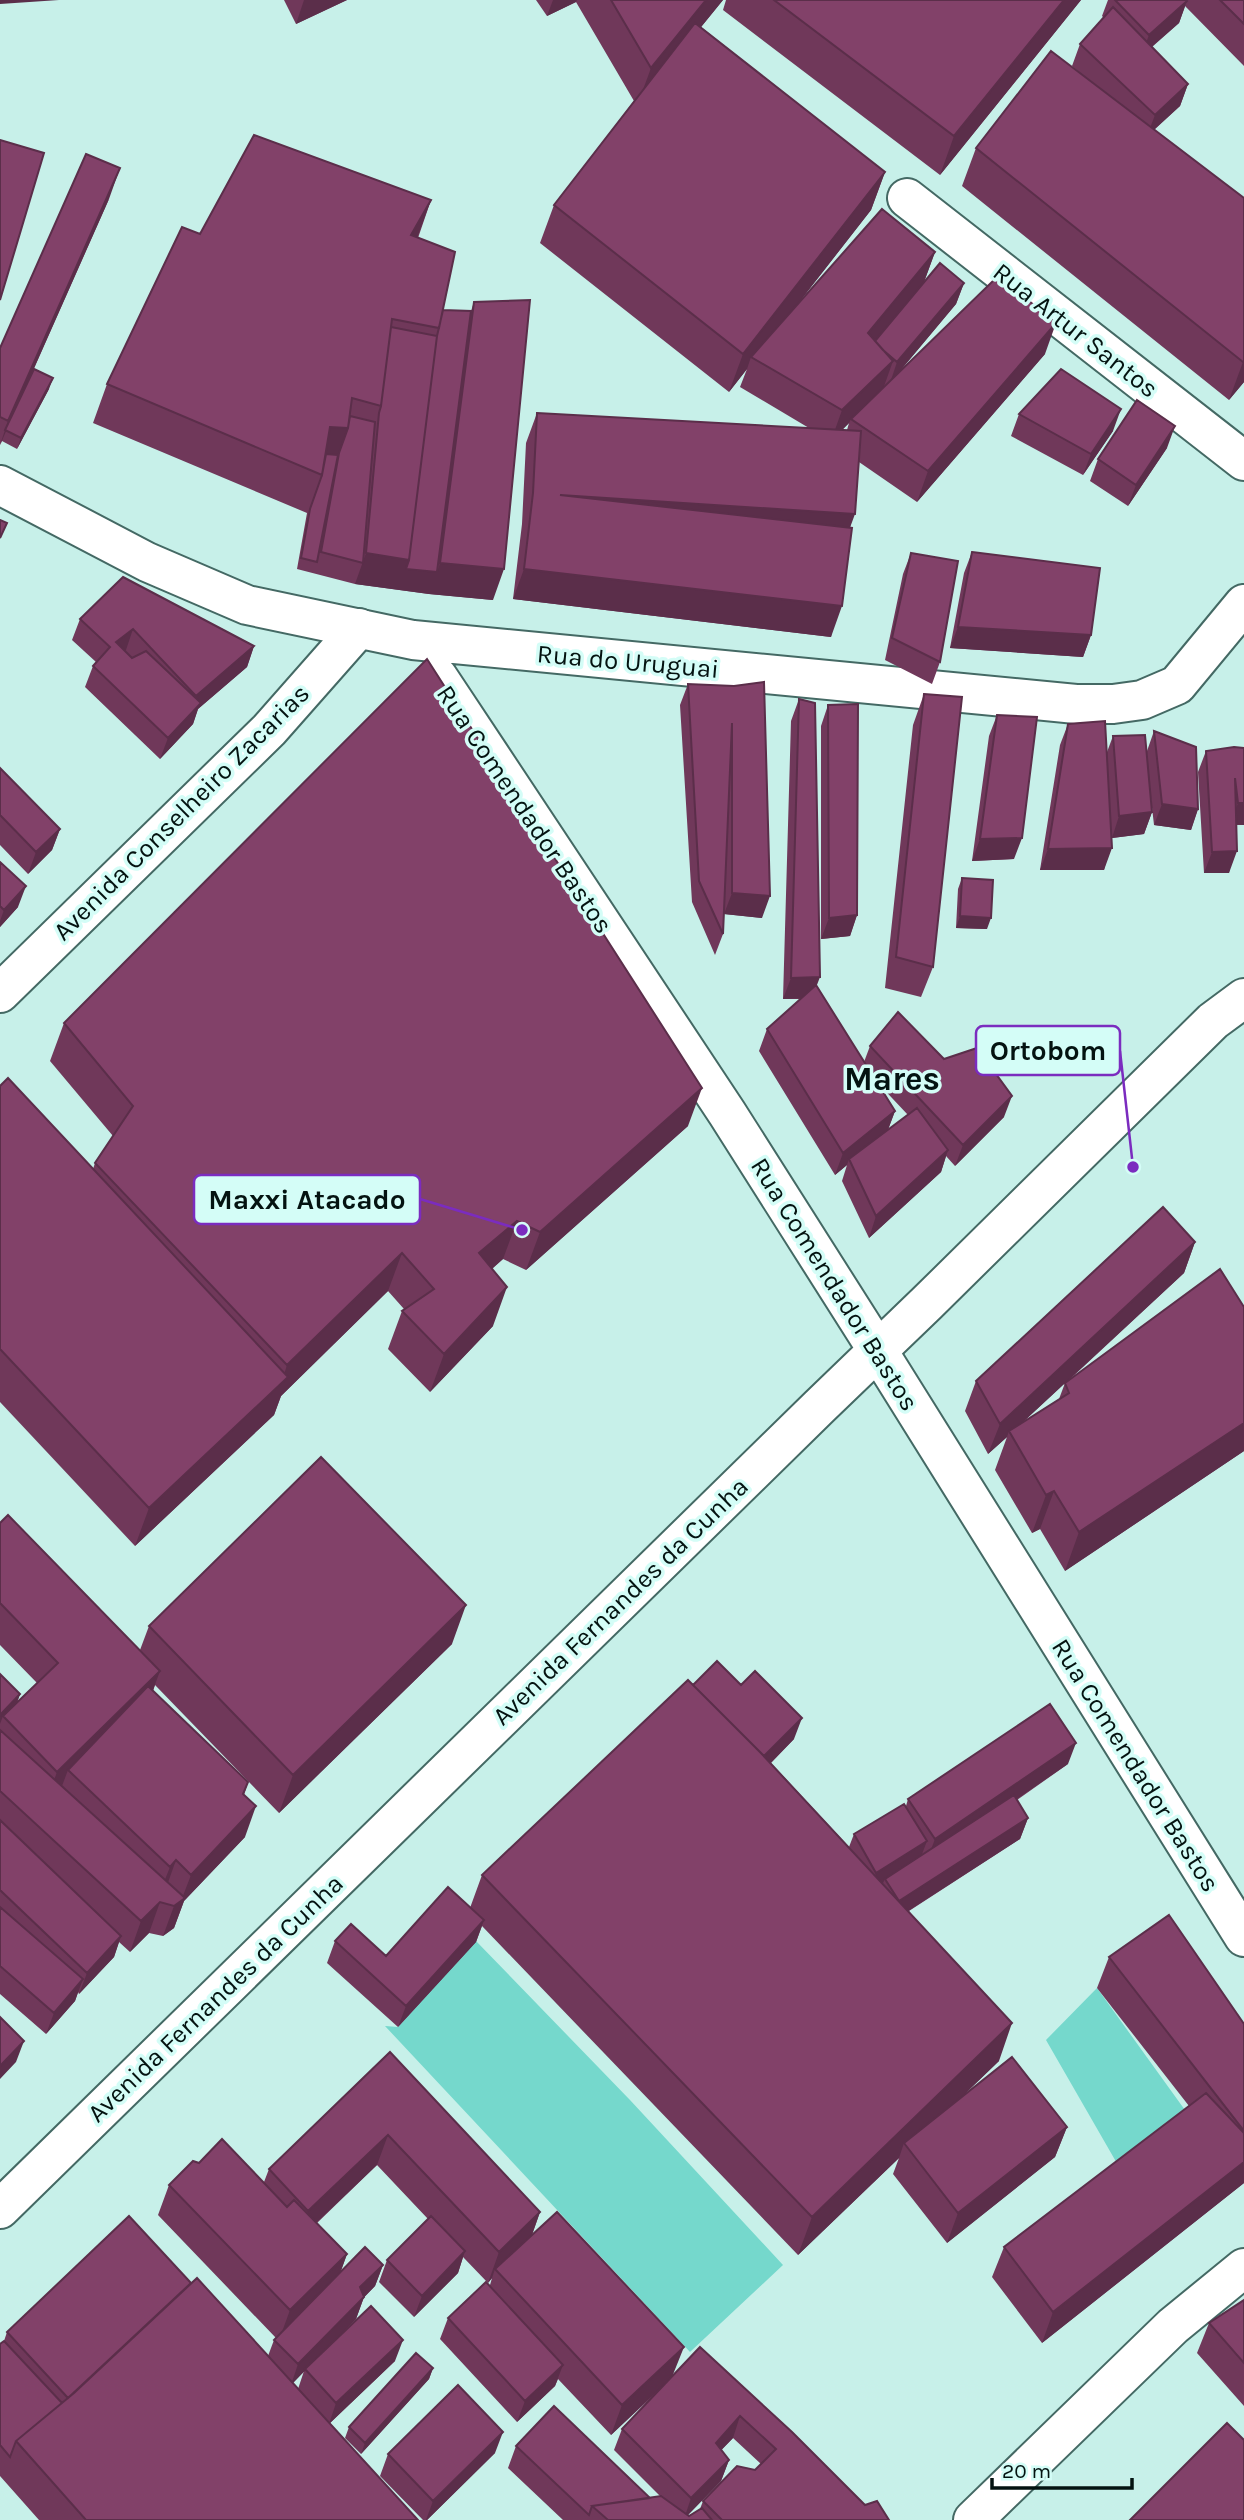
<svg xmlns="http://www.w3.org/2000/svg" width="1244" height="2520" font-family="Karla,sans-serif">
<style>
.green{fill:#75d8cc}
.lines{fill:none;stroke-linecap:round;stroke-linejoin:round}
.street-casing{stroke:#446964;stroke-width:42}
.secondary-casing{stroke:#446964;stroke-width:42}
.street{stroke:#fff;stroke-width:38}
.secondary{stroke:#fff;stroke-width:38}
.wall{fill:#70385a;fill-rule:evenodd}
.shaded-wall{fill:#5b2e4a}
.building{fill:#824169;stroke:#5b2e4a;stroke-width:2}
.labels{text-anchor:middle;stroke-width:7;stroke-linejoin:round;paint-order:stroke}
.street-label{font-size:26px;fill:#041311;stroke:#d4fdf7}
.district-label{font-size:33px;font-weight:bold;fill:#041311;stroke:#d4fdf7}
.leader{fill:none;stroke:#7b2cbf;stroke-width:2.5}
.callout-dot{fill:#7b2cbf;stroke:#d4fdf7;stroke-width:2.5}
.callout{fill:#d4fdf7;stroke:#7b2cbf;stroke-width:2.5}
.callout-label{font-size:28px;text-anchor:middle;font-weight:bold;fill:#041311}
</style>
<rect width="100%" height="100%" fill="#c7f0e9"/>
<path class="green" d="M476 1941 630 2100 783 2265 690 2352 385 2026 398 2027Z
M1097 1988 1195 2124 1126 2179 1046 2040Z"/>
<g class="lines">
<g class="street-casing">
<path id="street" d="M907 198 1244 461
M0 993 269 730 359 628
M878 1351 1244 1937"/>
</g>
<g class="secondary-casing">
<path id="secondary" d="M0 485 147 562 247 605 413 640 1076 704H1113L1142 700 1177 685 1244 604
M438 677 727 1113 878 1351
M0 2209 819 1407 927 1303 1213 1021 1244 998
M973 2520 1173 2326 1244 2268"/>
</g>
<use href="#street" class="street"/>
<use href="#secondary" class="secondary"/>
</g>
<path class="wall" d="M284 0H347L296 24Z
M536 0H723L701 27 885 172 871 210 792 311 935 252 924 282 964 283 956 304 899 372 1045 354 917 502 859 462 850 528 831 637 513 599 522 524 526 443 537 413 809 428 740 387 747 369 729 392 540 243 554 205 634 101 576 2 547 16ZM849 423 847 430H842Z
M726 0H1081L940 175 723 10Z
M1108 0H1244V66L1185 6 1179 23 1152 47 1188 84 1180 106 1154 130 1244 198V382L1229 400 962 186 976 148 1080 73 1072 66 1080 44 1104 18 1102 16Z
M109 199 24 391 49 389 17 449 2 441 0 445V348Z
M431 200 418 238 443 310 471 311 474 302 493 600 429 594 355 584 297 569 307 513 93 423 107 384 200 234Z
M1019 414 1113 431 1083 475 1011 436Z
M1167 448 1128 506 1090 481 1098 459Z
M972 552 1091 635 1083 657 950 648 964 573Z
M911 553 940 662 932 684 885 660 903 574Z
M80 619 254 646 247 667 198 709 193 724 160 759 85 687 93 666 96 662 72 640Z
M688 684 734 686 762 918 724 914 723 934 715 955 692 902 680 705Z
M924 694 933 967 921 997 885 988 913 725Z
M799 699 817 986 864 1062 870 1046 944 1059 1004 1117 955 1166 946 1156 941 1172 869 1238 842 1181 847 1165 835 1175 759 1051 767 1029 801 999H783L791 721ZM876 1081 908 1115 888 1130 895 1111Z
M828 705 857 915 850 936 821 939V726Z
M997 715 1014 859 972 861 989 736Z
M1068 724 1107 752 1113 736 1147 751 1154 731 1198 809 1191 830 1154 825 1149 781 1152 812 1144 834 1112 838 1104 870H1040L1060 745Z
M1234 747 1244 825H1236L1229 873H1204L1198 772 1206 751Z
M0 768 60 829 52 850 28 874 0 845Z
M0 862 18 907 0 927Z
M962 878 987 929 956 928 958 889Z
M64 1023 688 1126 526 1270 503 1259 492 1269 493 1326 430 1392 388 1349 402 1311 404 1309 388 1291 281 1396 274 1415 135 1546 0 1402V1086L93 1169 95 1163 113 1136 50 1061Z
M1195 1242 1184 1273 1068 1381 1244 1307V1451L1065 1571 1040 1529 1032 1533 995 1470 1007 1437 988 1454 965 1411 976 1381ZM1065 1383 1059 1399 1022 1423Z
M0 1523 140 1650 149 1626 452 1644 279 1813 155 1685 153 1691 248 1782 244 1795 245 1837 184 1901 174 1928 163 1936 149 1933 130 1952 119 1942 114 1957 79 1994 78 1992 75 2001 46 2034 0 1994V1674L20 1694 17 1702 37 1683 0 1645Z
M693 1685 794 1739 771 1763 849 1847 854 1834 906 1806 908 1799 1068 1764 1017 1800 1028 1818 1020 1839 909 1911 999 2061 959 2099 1067 2127 1055 2157 947 2243 893 2174 899 2158 798 2255 482 1926 476 1942 398 2027 327 1963 335 1941 386 1956 470 1908 482 1875Z
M1109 1957 1244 2024V2183L1042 2343 992 2277 1004 2247 1189 2106 1097 1988Z
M390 2052 540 2212 532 2235 673 2375 700 2347 865 2505 889 2520H563L508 2468 516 2446 650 2498 660 2496 614 2450 622 2429 655 2394 611 2435 558 2379 555 2386 517 2422 440 2339 448 2318 490 2285 492 2278 488 2283 463 2257 458 2273 414 2317 379 2282 387 2260 428 2219 377 2165 317 2223 347 2254 340 2273 383 2265 375 2286 364 2297 356 2319 325 2351 395 2361 330 2423 418 2520H39L0 2476V2344L4 2341 7 2332 191 2283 268 2356 274 2340 276 2338 158 2215 169 2185 264 2182 269 2169ZM304 2371 298 2389 293 2383ZM733 2438 761 2464 755 2470 703 2501 700 2509 689 2516 688 2515 721 2481 729 2460 721 2450Z
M1244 2300V2406L1197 2353 1209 2323Z
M433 2368 429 2379 361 2454 345 2438 349 2427Z
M495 2453 427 2520H423L380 2476 388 2454Z"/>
<path class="shaded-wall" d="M0 0H59L0 4Z
M304 0H347L296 24Z
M553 0H577L576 2 547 16Z
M706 0H723L637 106 651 68Z
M1064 0H1081L940 175 954 136Z
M1187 1 1179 23 1141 56 1149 35Z
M1188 84 1180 106 1147 136 1155 115Z
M120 168 109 199 0 445 8 421Z
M885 172 871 210 755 359 751 357 747 369 729 392 743 354Z
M431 200 417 238 411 235Z
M935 252 924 282 857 363 868 333Z
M964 283 956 304 890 383 897 362Z
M1056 323 1045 354 917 502 928 471Z
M893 361 882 392 851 419 849 423 831 441 842 410Z
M1244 361V382L1229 400 1243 362Z
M53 378 49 389 17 449 21 438Z
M1121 409 1113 431 1083 475 1091 454Z
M1175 426 1167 448 1128 506 1136 485Z
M330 427 348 428 334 466 318 465Z
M560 495 855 514 844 544Z
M366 553 409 560 437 572 440 563 504 569 493 600 429 594 355 584Z
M524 569 842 606 831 637 513 599Z
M958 627 1091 635 1083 657 950 648Z
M133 629 126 650 108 663 116 642Z
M254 646 247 667 198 709 193 724 160 759 168 738 189 715 196 696Z
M1238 803H1244V825L1230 824Z
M1162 804 1198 809 1191 830 1154 825Z
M1152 812 1144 834 1112 838 1119 816Z
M60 829 52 850 28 874 36 852Z
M1022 838 1014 859 972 861 980 839Z
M1112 848 1104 870H1040L1048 849Z
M1237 851 1229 873H1204L1212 852Z
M26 886 18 907 0 927V921L4 910Z
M732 893 770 896 762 918 724 914Z
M857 915 850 936 821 939 829 918Z
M960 916 991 918 987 929 956 928Z
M820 977 812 998 783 999 791 978Z
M702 1088 688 1126 526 1270 540 1232Z
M1012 1096 1004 1117 955 1166 963 1145Z
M895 1111 887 1132 849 1159 847 1165 835 1175 843 1153Z
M948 1150 941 1172 869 1238 876 1216Z
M517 1221 503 1259 465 1292 479 1253Z
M1195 1242 1184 1273 1010 1434 1009 1431 1007 1437 988 1454 1000 1424Z
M402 1253 388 1291 281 1396 274 1415 135 1546 149 1508 281 1384 287 1365Z
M507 1287 493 1326 430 1392 444 1354Z
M1244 1423V1451L1065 1571 1079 1532Z
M1054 1491 1040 1529 1032 1533 1046 1495Z
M466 1605 452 1644 279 1813 293 1775Z
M160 1671 149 1701 68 1770 62 1786 46 1802 57 1772Z
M20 1694 13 1715 3 1716 0 1724V1715Z
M802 1718 794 1739 745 1789 753 1767Z
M1076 1743 1068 1764 927 1860 935 1839Z
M256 1806 245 1837 184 1901 174 1928 163 1936 174 1906 181 1901 191 1875Z
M1028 1818 1020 1839 891 1922 899 1901Z
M927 1841 919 1862 885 1879 882 1885 869 1894 876 1873Z
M176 1860 165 1891 158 1897 170 1867Z
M160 1902 149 1933 130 1952 141 1921Z
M484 1920 476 1942 398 2027 406 2006Z
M121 1936 114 1957 79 1994 87 1973Z
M83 1979 75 2001 46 2034 54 2013Z
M1012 2023 999 2061 908 2149 904 2143 899 2158 798 2255 812 2217Z
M24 2041 16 2062 0 2079V2066Z
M1067 2127 1055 2157 947 2243 958 2213Z
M388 2135 377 2165 297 2241 308 2211Z
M1244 2162V2183L1042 2343 1053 2312Z
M540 2212 529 2243 495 2269 492 2278 488 2283 499 2252Z
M465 2251 458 2273 414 2317 422 2296Z
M347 2254 336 2285 279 2340 290 2310Z
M383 2265 375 2286 353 2309 360 2287Z
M364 2297 356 2319 291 2385 298 2364Z
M403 2340 395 2361 329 2424 336 2403Z
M684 2347 672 2377 611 2435 622 2405Z
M563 2365 555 2386 517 2422 525 2401Z
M433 2368 429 2379 361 2454 365 2443Z
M740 2416 733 2438 708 2464 716 2443Z
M503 2432 495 2453 427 2520H426L433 2501Z
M729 2460 721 2481 684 2519 691 2498Z"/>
<path class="building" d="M611 0H706L651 68Z
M774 0H1064L954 136Z
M1115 0H1186L1187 1 1149 35Z
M1220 0H1244V24Z
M1113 7 1188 84 1155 115 1080 44Z
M695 23 885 172 743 354 554 205Z
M1051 51 1244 198V361L1243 362 976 148Z
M254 135 431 200 411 235 455 252 439 328 392 319 381 406 352 398 348 428 330 427 322 475 107 384 182 227 200 234Z
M0 140 44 153 0 300Z
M86 154 120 168 8 421 0 417V348Z
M882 209 935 252 868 333 893 361 842 410 751 357Z
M940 263 964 283 897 362 883 350 875 341Z
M998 276 1056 323 928 471 851 419Z
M530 300 504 569 440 563 474 302Z
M443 310 471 311 437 572 406 569 409 560 437 336Z
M391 327 437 336 409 560 366 553 379 413 381 406Z
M34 369 53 378 21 438 5 430Z
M1061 369 1121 409 1091 454 1019 414Z
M1137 400 1175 426 1136 485 1098 459Z
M537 413 861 431 855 514 560 495 852 528 842 606 524 569 533 493Z
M350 416 375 422 363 563 321 552 339 453 348 428Z
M326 454 338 455 317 562 301 558 310 509 322 475Z
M0 520 7 523 0 538Z
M972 552 1100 568 1091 635 958 627Z
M911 553 958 561 940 662 892 638Z
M123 577 254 646 196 696 133 629 116 642 132 658 146 651 201 703 168 738 93 666 110 647 80 619Z
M427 659 702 1088 540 1232 517 1221 479 1253 507 1287 444 1354 402 1311 434 1289 402 1253 287 1365 95 1163 133 1106 64 1023Z
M764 682 770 896 732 893V723L723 934 699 881 688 684 734 686Z
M924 694 962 697 933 967 896 957Z
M799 699 815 703 820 977 791 978Z
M858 704 857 915 829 918 828 705Z
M997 715 1037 717 1022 838 980 839Z
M1105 721 1112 848 1048 849 1068 724Z
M1154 731 1196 747 1198 809 1162 804Z
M1145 735 1152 812 1119 816 1113 736Z
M1234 747 1244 748V803H1238L1235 778 1237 851 1212 852 1206 751Z
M0 768 60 829 36 852 0 815Z
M0 862 26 886 4 910 0 906Z
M962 878 993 880 991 918 960 916Z
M816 985 895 1111 843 1153 767 1029Z
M898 1012 944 1059 977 1048 1012 1096 963 1145 870 1046Z
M8 1078 288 1377 149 1508 0 1349V1086Z
M917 1108 948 1150 876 1216 849 1159Z
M1163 1207 1195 1242 1000 1424 976 1381Z
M1220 1269 1244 1307V1423L1079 1532 1054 1491 1046 1495 1009 1431 1069 1393 1065 1383Z
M321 1457 466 1605 293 1775 149 1626Z
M8 1515 160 1671 57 1772 3 1716 58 1663 0 1603V1523Z
M717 1661 741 1685 755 1671 802 1718 764 1756 693 1685Z
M0 1674 20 1694 0 1715Z
M688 1680 759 1751 1012 2023 812 2217 482 1875Z
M148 1686 248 1782 243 1794 256 1806 191 1875 176 1860 170 1867 68 1770Z
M1050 1704 1076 1743 935 1839 908 1799Z
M0 1730 185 1898 174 1906 160 1902 141 1921 0 1791Z
M1014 1795 1028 1818 899 1901 885 1879Z
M904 1804 927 1841 876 1873 854 1834Z
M0 1820 121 1936 87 1973 0 1890Z
M448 1887 484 1920 406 2006 335 1941 351 1924 386 1956Z
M0 1907 83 1979 54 2013 0 1966Z
M1169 1915 1244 2024V2131L1109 1957Z
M0 2017 24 2041 0 2066Z
M390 2052 540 2212 499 2252 388 2135 308 2211 269 2169Z
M1012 2057 1067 2127 958 2213 904 2143Z
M1206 2093 1244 2133V2162L1053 2312 1004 2247Z
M222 2139 287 2207 294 2200 347 2254 290 2310 169 2185 193 2161 199 2163Z
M557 2212 684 2347 622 2405 495 2269Z
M129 2216 191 2283 68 2398 7 2332Z
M431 2216 465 2251 422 2296 387 2260Z
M365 2247 383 2265 360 2287 364 2297 298 2364 274 2340Z
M197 2278 418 2520H86L16 2441 74 2393Z
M486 2282 563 2365 525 2401 448 2318Z
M1244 2300V2363L1209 2323Z
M371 2306 403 2340 336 2403 305 2369Z
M4 2341 62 2403 16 2441 10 2457 0 2445V2344Z
M700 2347 792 2432 865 2505 877 2501 889 2520H722L703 2501 737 2466 755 2470 776 2449 740 2416 716 2443 729 2460 691 2498 622 2429Z
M416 2353 433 2368 365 2443 349 2427Z
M458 2385 503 2432 433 2501 388 2454Z
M554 2406 650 2498 592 2506 589 2515 516 2446Z
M1227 2423 1244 2440V2520H1130Z
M661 2496 689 2516 702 2508 712 2520H608L592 2506Z"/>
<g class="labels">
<g class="street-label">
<text transform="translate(1076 330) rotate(38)" y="9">Rua Artur Santos</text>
<text transform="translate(628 661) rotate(5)" y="9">Rua do Uruguai</text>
<text transform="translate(525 809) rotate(56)" y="9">Rua Comendador Bastos</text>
<text transform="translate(181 812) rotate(-45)" y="9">Avenida Conselheiro Zacarias</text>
<text transform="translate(835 1284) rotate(58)" y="9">Rua Comendador Bastos</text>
<text transform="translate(620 1601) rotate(-44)" y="9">Avenida Fernandes da Cunha</text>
<text transform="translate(1136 1765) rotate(58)" y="9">Rua Comendador Bastos</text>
<text transform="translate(215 1998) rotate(-44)" y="9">Avenida Fernandes da Cunha</text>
</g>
<g class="district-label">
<text x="892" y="1090">Mares</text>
</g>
</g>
<path class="leader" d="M1133 1167L1120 1051M522 1230L420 1199"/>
<g class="callout-dot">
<circle cx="1133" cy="1167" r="7"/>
<circle cx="522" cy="1230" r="7"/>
</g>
<g class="callout">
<rect x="976" y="1026" width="144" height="49" rx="7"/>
<rect x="194" y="1175" width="226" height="49" rx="7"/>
</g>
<g class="callout-label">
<text x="1048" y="1060">Ortobom</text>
<text x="307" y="1209">Maxxi Atacado</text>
</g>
<path d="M992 2478v10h140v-10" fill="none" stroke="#041311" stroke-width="3.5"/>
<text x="1002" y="2478" font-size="21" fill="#041311" stroke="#d4fdf7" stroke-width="5" paint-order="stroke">20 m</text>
</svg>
